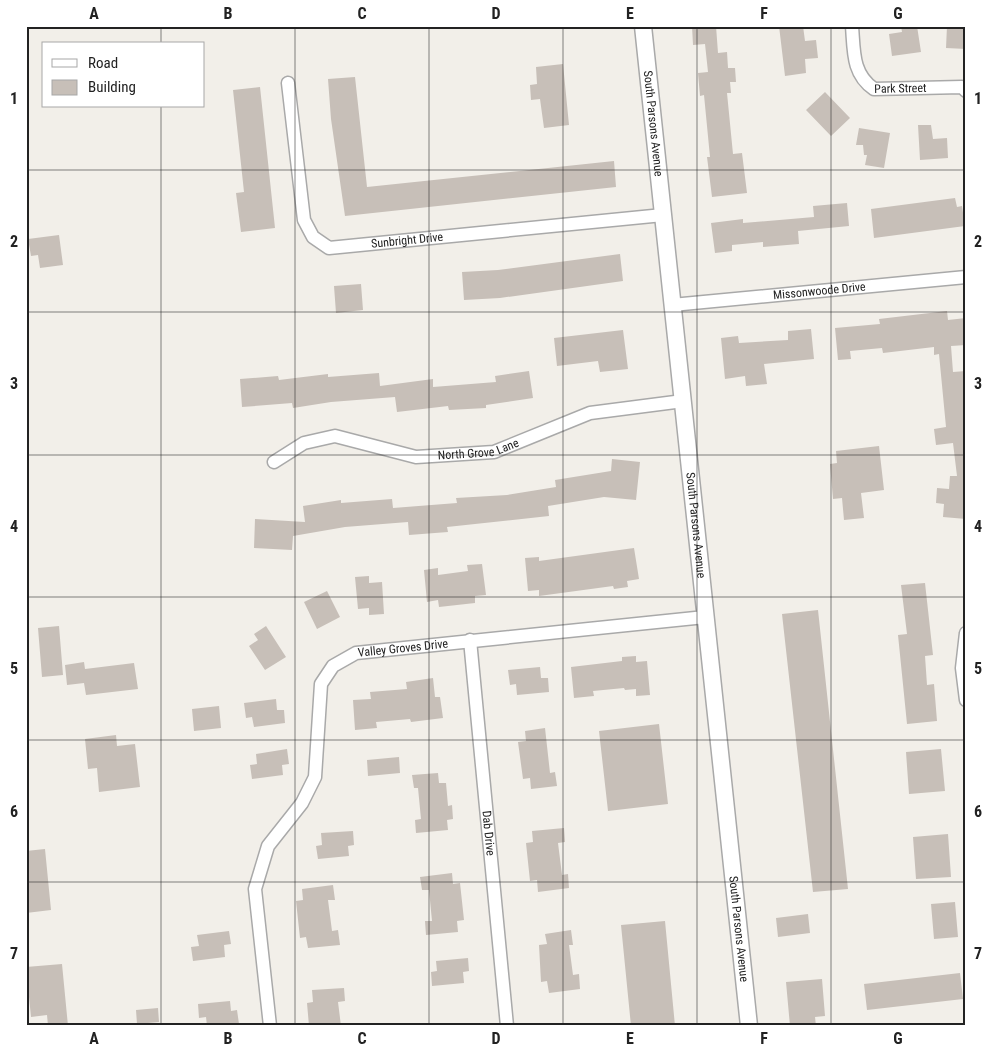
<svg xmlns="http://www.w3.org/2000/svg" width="992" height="1052" font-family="'Roboto Condensed',sans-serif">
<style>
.building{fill:#c7bfb8}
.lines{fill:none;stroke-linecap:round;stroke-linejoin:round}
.minor-casing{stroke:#a9a9a9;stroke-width:15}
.tertiary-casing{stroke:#a9a9a9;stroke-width:19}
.minor{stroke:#fff;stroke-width:12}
.tertiary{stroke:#fff;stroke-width:16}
.grid{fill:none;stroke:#222;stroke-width:1;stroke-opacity:0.55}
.labels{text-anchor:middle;stroke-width:4;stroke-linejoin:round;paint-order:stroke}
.street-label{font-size:12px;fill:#222;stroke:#fff}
.neatline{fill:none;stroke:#222;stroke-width:2}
.grid-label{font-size:16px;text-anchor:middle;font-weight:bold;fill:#222}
</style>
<rect width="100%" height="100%" fill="#f2efe9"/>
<path class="building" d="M692 26H716L718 53 727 52 728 68H735L736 82H730L731 93H727L733 154 742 153 747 193 712 197 707 157H710L704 95 700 96 698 73 708 72 705 44 693 45Z
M779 26H803L805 41 816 40 818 58 805 59 806 73 785 76Z
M901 26H917L921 52 892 56 889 34 902 32Z
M947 26H966V49L946 48Z
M563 64 569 125 544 128 540 99 531 100 530 85 537 84 536 67Z
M355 77 367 187 614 161 616 187 345 216 331 119 328 79Z
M260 87 275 228 241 232 236 193 244 192 233 90Z
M825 92 850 118 831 136 806 110Z
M918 125H931L933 139 947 138 948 158 920 160Z
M859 128 890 133 884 168 865 165 867 155H864L863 145H856Z
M955 198 957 207 962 206 965 226 874 238 871 209Z
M847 203 849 226 798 231 799 244 763 247V242L732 245V251L715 253 711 223 743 219V223L814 217 813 206Z
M59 235 63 265 40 268 38 255 31 256 28 239Z
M620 254 623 281 500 298 464 300 462 272 498 270Z
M361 284 363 310 336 313 334 286Z
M947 311 948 320 966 318V345L951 346 953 372 966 371V519L943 517 944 504 936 503 937 488 949 489 950 476H957L953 443 936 445 934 429 946 427 939 354 934 355V347L883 353 882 348 850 351 851 359 838 360 835 328 880 324 879 319Z
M811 329 814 359 764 364 767 384 746 386 745 376 725 379 721 338 738 336 739 343 788 340V331Z
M623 330 628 369 600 372 598 361 557 366 554 338Z
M529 371 533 398 486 405V408L449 410 448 406 397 412 395 397 331 402 293 408 292 403 242 407 240 379 278 376 279 380 328 374V377L379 373 380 386 433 379V387L496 382 495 376Z
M879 446 884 490 861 493 864 518 844 520 842 498 833 499 830 464 837 463 836 451Z
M612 459 640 462 636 500 604 497 548 506 549 516 447 527 448 532 409 535 408 522 345 527 293 536 292 550 254 548 255 519 305 522 303 506 341 500V503L392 499 393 508 457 503 456 498 507 495 556 487 555 480 611 471Z
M634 548 639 579 627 581 628 587 614 589 613 586 539 596V590L528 591 525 558 539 557V561Z
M482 564 486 595 475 596V603L439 607 438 600 427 602 424 570 438 568V575L468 571 467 565Z
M369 576V583L382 582 384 614 369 615V608L358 609 355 577Z
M925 583 933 655 925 656 927 685 934 684 937 721 907 724 898 635 907 634 901 585Z
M327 591 340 617 317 629 304 602Z
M818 610 848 889 813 892 782 614Z
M59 626 63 675 42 677 38 628Z
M266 626 286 657 265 670 249 646 258 640 254 634Z
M636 656V662L647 661 650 695 636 696V689L625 690 624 688 593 691 594 696 574 698 571 667 622 661V657Z
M84 662 85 669 134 663 138 689 86 695 84 683 67 685 65 665Z
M540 667 541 678H548L549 692 517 695 516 684 510 685 508 670Z
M433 678 435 697H440L443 718 411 722 410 719 376 722 377 728 355 730 353 700 371 699 370 692 407 689 406 682Z
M276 699 277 710H284L285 723 254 727 252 717 246 718 244 703Z
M219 706 221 728 194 731 192 709Z
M659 724 668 804 608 811 599 731Z
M545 728 550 773 555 772 557 786 531 789 530 778 523 779 518 742 526 741 525 731Z
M116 735 117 746 135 744 140 787 99 792 97 768 88 769 85 739Z
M287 749 289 764 282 765 283 775 252 779 250 765 257 764 256 754Z
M941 749 945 791 909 794 906 752Z
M399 757 400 773 368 776 367 760Z
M438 773 439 783H446L448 806 452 805 453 819 447 820 448 830 416 833 415 820 421 819 418 788H414L412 775Z
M564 828 565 842 558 843 562 875 568 874 569 888 538 892 537 880 530 881 526 843 533 842 532 831Z
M353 831 354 845 348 846 349 856 318 859 316 846 322 845 321 833Z
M948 834 951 877 916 879 913 837Z
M45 849 51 910 26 913V851Z
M452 873 453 884 460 883 464 920 457 921 458 932 426 935 425 921H432L429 890H422L420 877Z
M333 885 335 900H328L332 931 338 930 340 945 308 948 306 937 300 938 296 901 303 900 302 889Z
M955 902 958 937 934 939 931 904Z
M808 914 810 933 778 937 776 918Z
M665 921 675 1026H631L621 925Z
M571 930 573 945H569L573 975 579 974 580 989 549 993 547 981 541 982 539 945 547 944 545 934Z
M229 931 231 944 224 945 225 957 193 961 191 947 199 946 197 935Z
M468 958 469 971 463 972 464 983 432 986 431 972 437 971 436 961Z
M62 964 68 1026H48L47 1015 31 1017 26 967Z
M960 973 963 999 867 1010 864 984Z
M822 979 825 1016 815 1017 816 1026H790L786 982Z
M344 988 345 1001 338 1002 341 1026H309L307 1003 313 1002 312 990Z
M230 1001 231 1011 237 1010 239 1024 207 1026 206 1017 199 1018 198 1004Z
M158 1008 159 1022 137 1024 136 1010Z"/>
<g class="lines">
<g class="minor-casing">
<g id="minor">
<path id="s1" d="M852 26C854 51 852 74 874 89L962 87 966 91"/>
<path id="s2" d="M288 83 304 220 313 237 329 248 663 215"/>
<path id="s3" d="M672 305 966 277"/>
<path id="s4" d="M274 462 304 443 335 436 416 457 494 452 590 413 683 401"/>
<path d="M966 633 962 668 966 700"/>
<path id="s5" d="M470 640 507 1026"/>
<path id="s6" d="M270 1026 255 889 268 846 302 803 315 777 321 684 333 666 356 653 705 617"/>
</g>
</g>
<g class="tertiary-casing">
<g id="tertiary">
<path id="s7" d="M643 26 749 1026"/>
</g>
</g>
<use href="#minor" class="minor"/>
<use href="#tertiary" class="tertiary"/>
</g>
<path class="grid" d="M161 26V44M295 26V1026M429 26V1026M563 26V1026M697 26V1026M831 26V1026M161 106V1026M26 170H966M26 312H966M26 455H966M26 597H966M26 740H966M26 882H966"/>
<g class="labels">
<g class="street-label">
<text dy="4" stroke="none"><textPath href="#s1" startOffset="96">Park Street</textPath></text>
<text dy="4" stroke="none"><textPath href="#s7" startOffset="98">South Parsons Avenue</textPath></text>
<text dy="4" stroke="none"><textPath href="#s2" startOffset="255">Sunbright Drive</textPath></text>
<text dy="4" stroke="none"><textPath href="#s3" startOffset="148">Missonwoode Drive</textPath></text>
<text dy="4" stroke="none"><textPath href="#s4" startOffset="214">North Grove Lane</textPath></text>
<text dy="4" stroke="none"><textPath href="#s7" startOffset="502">South Parsons Avenue</textPath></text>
<text dy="4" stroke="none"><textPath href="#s6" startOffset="455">Valley Groves Drive</textPath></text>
<text dy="4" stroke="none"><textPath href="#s5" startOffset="194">Dab Drive</textPath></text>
<text dy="4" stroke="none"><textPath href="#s7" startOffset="908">South Parsons Avenue</textPath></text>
</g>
</g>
<rect width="992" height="1052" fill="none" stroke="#ffffff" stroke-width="55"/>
<rect x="42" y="42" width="162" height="65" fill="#ffffff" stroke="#a7a7a7"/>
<rect x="52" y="59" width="25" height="8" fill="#ffffff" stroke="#a7a7a7"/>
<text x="88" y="68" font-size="15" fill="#222222">Road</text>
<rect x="52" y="80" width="25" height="15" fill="#c7bfb8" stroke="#a7a7a7"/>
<text x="88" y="92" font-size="15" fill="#222222">Building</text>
<rect x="28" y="28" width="936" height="996" class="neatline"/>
<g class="grid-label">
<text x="94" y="19">A</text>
<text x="228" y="19">B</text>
<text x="362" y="19">C</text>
<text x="496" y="19">D</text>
<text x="630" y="19">E</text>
<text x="764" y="19">F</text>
<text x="898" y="19">G</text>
<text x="14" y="104">1</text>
<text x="978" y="104">1</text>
<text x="14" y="247">2</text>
<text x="978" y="247">2</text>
<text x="14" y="389">3</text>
<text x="978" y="389">3</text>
<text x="14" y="532">4</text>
<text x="978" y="532">4</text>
<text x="14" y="674">5</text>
<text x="978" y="674">5</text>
<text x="14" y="817">6</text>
<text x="978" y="817">6</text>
<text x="14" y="959">7</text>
<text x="978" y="959">7</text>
<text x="94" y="1044">A</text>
<text x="228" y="1044">B</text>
<text x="362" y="1044">C</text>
<text x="496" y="1044">D</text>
<text x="630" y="1044">E</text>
<text x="764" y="1044">F</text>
<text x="898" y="1044">G</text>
</g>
</svg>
